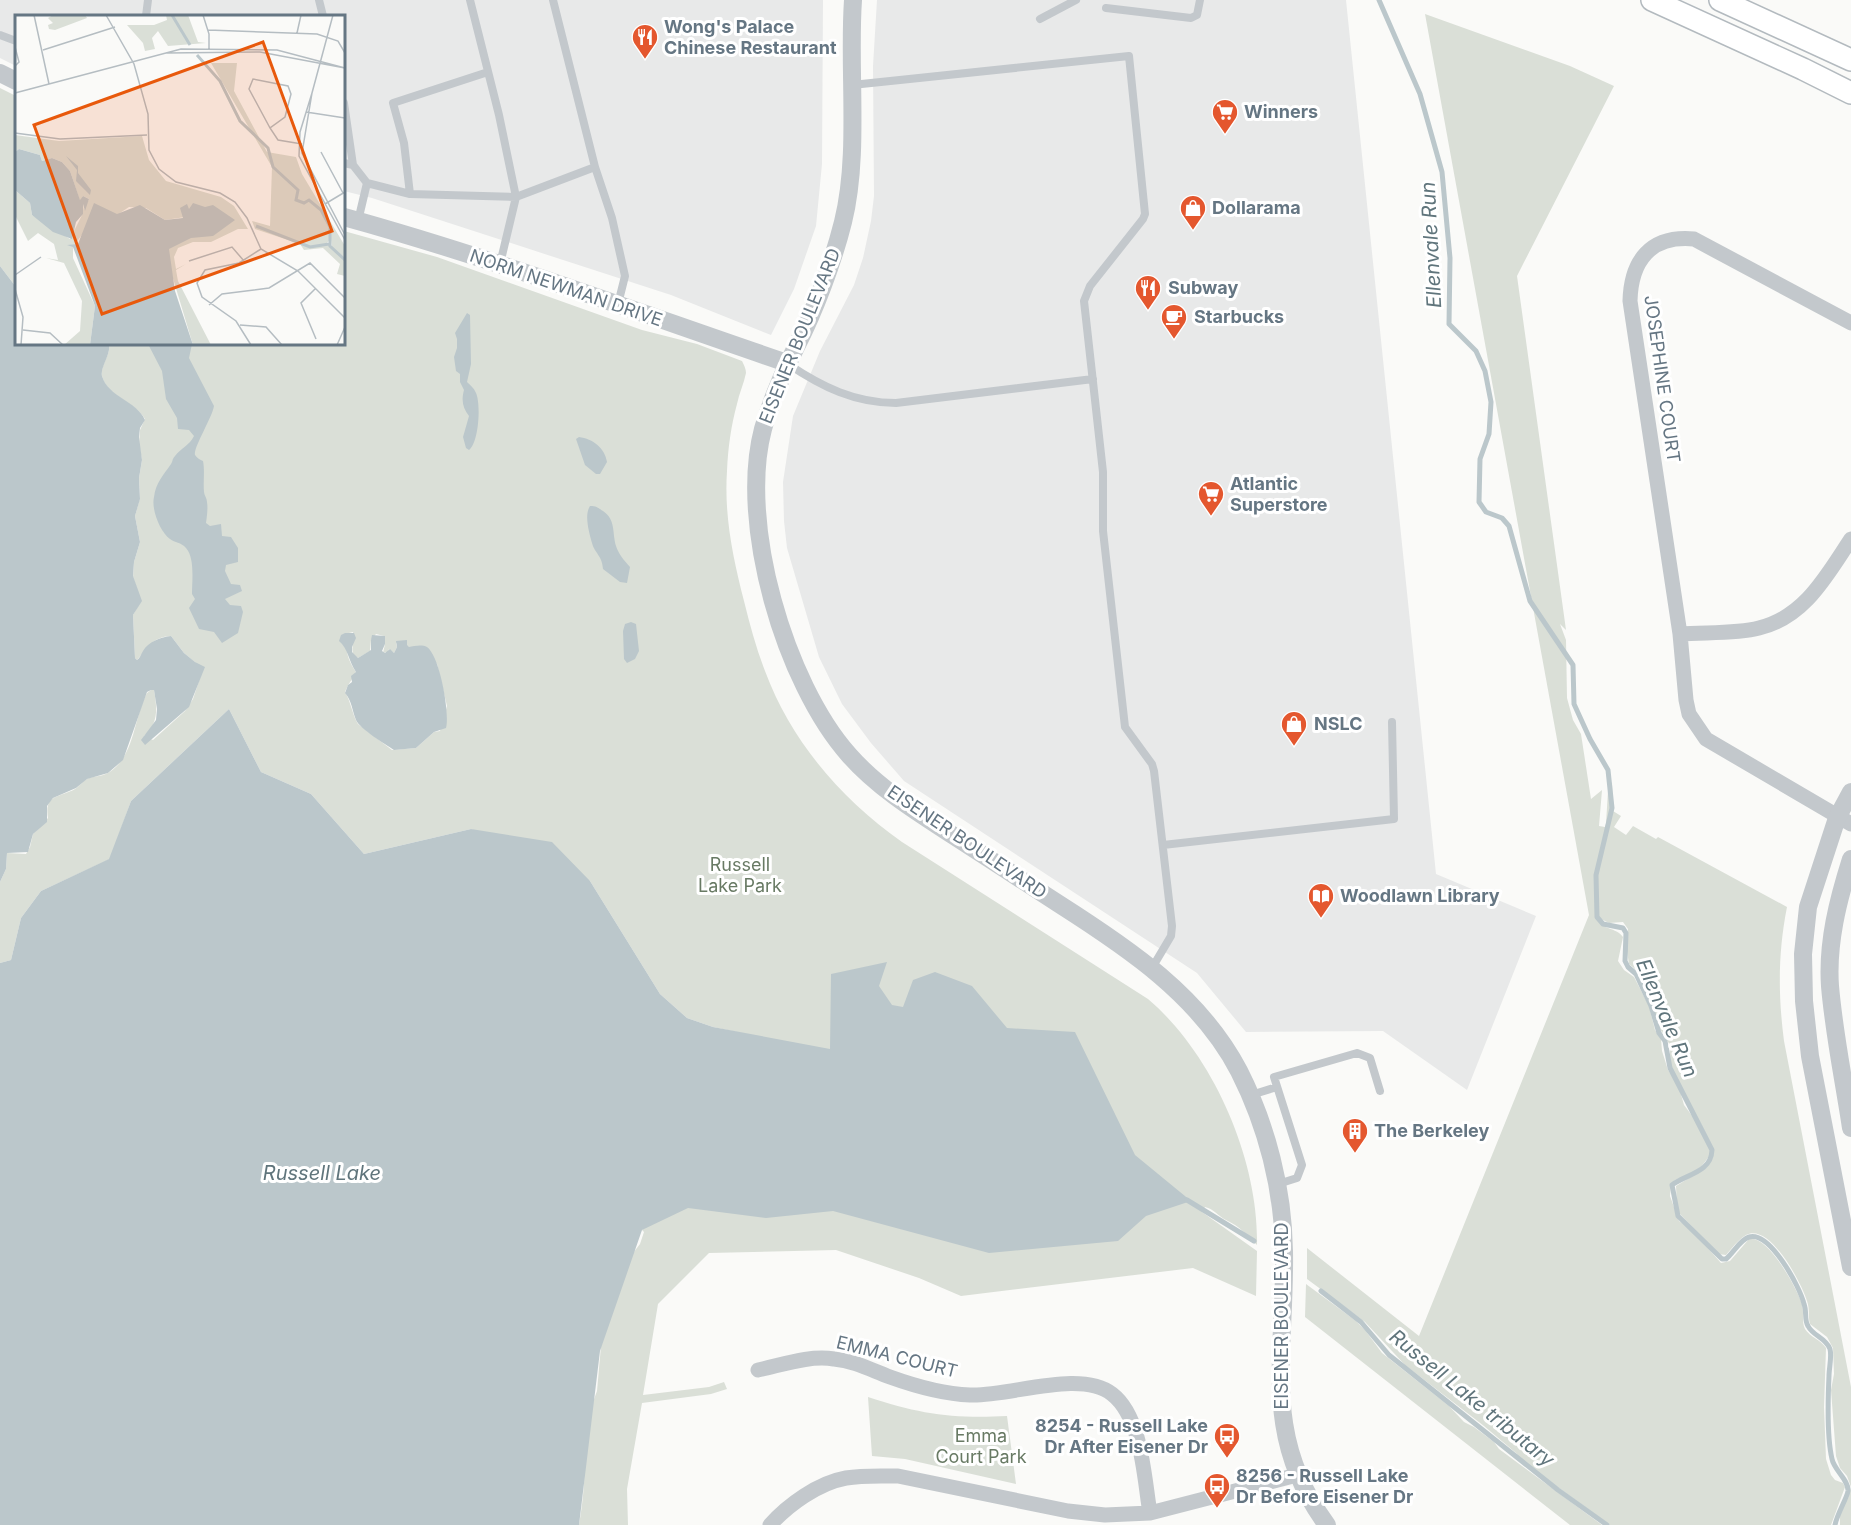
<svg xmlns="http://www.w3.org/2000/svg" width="1851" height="1525" font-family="Inter,sans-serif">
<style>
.built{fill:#e8e9e9}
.green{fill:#dadfd7;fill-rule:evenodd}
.water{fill:#bbc7cb}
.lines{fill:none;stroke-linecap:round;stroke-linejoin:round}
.stream{stroke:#bbc7cb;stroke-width:5}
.secondary-casing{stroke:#b3babf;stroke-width:24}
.service{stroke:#c3c8cc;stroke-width:8}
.minor{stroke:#c3c8cc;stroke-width:15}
.tertiary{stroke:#c3c8cc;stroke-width:18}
.secondary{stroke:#fff;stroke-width:21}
.labels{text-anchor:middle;stroke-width:6;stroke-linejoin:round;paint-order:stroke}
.poi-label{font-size:18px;font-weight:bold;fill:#657683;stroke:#fff;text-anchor:start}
.street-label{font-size:18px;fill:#657683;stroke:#fff}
.park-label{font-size:18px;fill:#687a64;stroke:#fff}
.water-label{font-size:20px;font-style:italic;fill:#60757c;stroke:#fff}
.inset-river{fill:none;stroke:#bbc7cb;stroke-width:3}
.inset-road{fill:none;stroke:#b5bdc2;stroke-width:1.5}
.view{fill:#e8590c;fill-opacity:0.15;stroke:#e8590c;stroke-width:3}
.inset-edge{fill:none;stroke:#657683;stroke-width:3}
</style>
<rect width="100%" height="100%" fill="#fafaf8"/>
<path class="built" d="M0 0H823L822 164 816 226 794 289 771 335 671 295 372 198 344 191V16H16V66L0 58Z
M877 0H1346L1436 874 1536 916 1467 1090 1383 1031 1246 1032 1197 973 904 781 871 743 842 704 819 657 787 548 784 521 783 482 793 416 820 351 854 285 863 258 871 221 874 196 873 66Z"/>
<path class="green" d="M1425 14 1570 66 1614 86 1517 276 1566 630 1560 624 1566 640 1567 698 1573 720 1581 734 1591 799 1602 790 1599 826 1605 827 1606 824 1608 791 1612 782 1613 811 1621 816 1614 827 1626 835 1633 826 1656 839 1658 837 1787 907C1778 952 1778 995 1784 1041L1851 1387V1525H1840V1512L1848 1498 1851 1487 1847 1476 1840 1468 1836 1456 1831 1390 1834 1374 1833 1348 1827 1337 1810 1324C1808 1317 1810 1309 1807 1301 1802 1284 1770 1222 1746 1235 1738 1240 1732 1248 1726 1255L1718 1254 1680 1214 1677 1207 1676 1186 1706 1168 1712 1159 1714 1150 1701 1124 1690 1109 1670 1064V1045L1658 1026 1642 975 1629 964 1626 945 1628 929 1623 922 1609 923 1599 918 1598 920C1602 930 1616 927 1623 937L1618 961 1624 970 1634 977 1649 1006 1655 1030 1661 1039 1662 1051 1668 1070 1678 1084 1684 1105 1696 1121 1711 1151C1710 1158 1695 1175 1688 1177 1680 1178 1677 1177 1671 1184L1670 1196 1679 1221 1691 1229 1721 1263 1730 1261 1749 1239C1768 1235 1795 1286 1801 1301 1805 1310 1801 1321 1805 1329 1810 1337 1821 1340 1826 1348L1824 1407 1826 1459 1831 1475 1835 1480 1843 1483 1845 1487 1831 1525H1610L1522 1461 1516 1453 1484 1426 1405 1365 1365 1322 1307 1279V1248L1419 1336 1589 915Z
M0 88 16 96V287L0 266Z
M344 231 437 257 642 330 697 344 742 361C744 365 746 369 746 373 744 383 739 394 737 404 731 426 728 448 727 471 724 516 733 558 744 601 750 625 756 648 765 671 791 741 841 799 902 842L1148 999C1213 1054 1259 1160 1257 1245 1245 1234 1241 1227 1226 1220 1218 1216 1214 1209 1205 1207L1202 1212 1257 1251 1256 1296 1193 1268 961 1296 919 1278 836 1250 709 1253 658 1304 643 1395 709 1387 724 1382 727 1389 711 1394 642 1403 627 1489 628 1525H579C581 1516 585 1483 584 1476L589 1413 597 1391 601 1346 630 1257 640 1244 644 1232 642 1230 857 1057 713 1027 687 1018 660 994 590 881 471 829 364 854 311 794 261 772 229 709 131 801 110 859 41 891 21 918 11 960 0 963V882L6 869 7 853 26 854 30 847 33 834 48 818C44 794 59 798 75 789 80 786 83 780 89 778 97 776 104 776 111 771 135 754 134 717 147 693L151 690H154C157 708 159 723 144 736L153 740 185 711 193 699 203 669 184 653 171 636C152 637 148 648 137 660L135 658 133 615 141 601 133 577 134 562 140 542 135 516 140 498 139 478 142 460 139 444 140 430 145 419C136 402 107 397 102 376 100 365 111 355 109 344H344ZM353 632C355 641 350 648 354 656L358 658 370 651 371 640 376 634 384 636 385 644 383 653 388 652 389 649 394 653 397 647 396 643 409 647H417L437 664 447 706 440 731 434 732 416 748 392 750 358 724C352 714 351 702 345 692 348 684 352 680 356 672 347 659 344 648 349 633Z
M1306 1284 1356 1321 1365 1330 1382 1353 1449 1406 1464 1422 1474 1427 1494 1442 1499 1449 1602 1525H1570L1305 1317Z
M868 1397C919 1414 954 1419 1007 1416L1016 1484 905 1459 872 1456Z"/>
<path class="water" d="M0 266 16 287V344H109C111 355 100 367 102 376 108 397 137 401 145 420L140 428 139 437 142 460 139 478 140 499 135 516 140 542 134 562 133 576 142 601 133 615 135 658 137 660C140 658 141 654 143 651 148 642 161 637 171 636L184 653 195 662 205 667 189 707 145 745 141 740 156 720 157 709 154 690H151L147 692 123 760 108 773 87 779 76 788 53 798 47 806V822L33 834 28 852 7 853 6 869 0 882Z
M467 313 470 315 471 364 467 382C470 385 474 388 476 393 481 404 479 442 469 450L466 448 463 437 469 416C463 408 461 401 464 390L460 382V374L456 371 454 357 457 348V339L455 333Z
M148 344H192L189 358 214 406C212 418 193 448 195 455 197 458 200 460 203 461 205 471 203 482 204 492 204 495 207 498 207 502 208 508 207 516 206 523L210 526 221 524 222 536 231 537 238 548V562L226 565 225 571 231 584 240 585 242 591 225 599 230 605 241 606 243 612 238 633 222 643 214 632 199 629 189 608 195 599 192 594C192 581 195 558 186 548 181 542 175 543 170 539 160 532 151 509 154 497 156 482 163 476 171 464 174 459 171 461 175 456 181 448 189 446 194 436L189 430 178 429 177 418 166 399 162 371Z
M579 437C593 439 605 448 607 462L600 474H596L585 465 576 439Z
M590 506C597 506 598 508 603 511 616 520 612 532 616 546 619 555 624 560 630 567L627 583 620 582 603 569C602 555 595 554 592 543 589 532 584 515 590 506Z
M631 622 636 624 639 651 635 659 627 663 624 659 623 631 625 624Z
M345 633H354L356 638 352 647V652L358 658 371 650V640L372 635 385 636V644L382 651 385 653 390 649 394 653 397 647 396 641 407 640V645L409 647C414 646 422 644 427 647 440 656 450 714 446 728L434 732 416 748 394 750C385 744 360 729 356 720 352 710 352 701 345 693L348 685 352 682 351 676 356 672C349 662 348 648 339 641L341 635Z
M229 709 261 772 311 794 364 854 471 829 552 842 590 881 660 994 687 1018 713 1027 830 1049 831 974 887 962 879 986 892 1005 903 1007 913 980 935 972 972 986 1007 1028 1075 1032 1135 1155 1191 1201 1146 1216 1118 1241 989 1253 833 1211 766 1218 688 1208 642 1230 600 1351 579 1525H0V963L11 960 21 918 41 891 109 859 131 801Z"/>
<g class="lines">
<path class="stream" d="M1379 0 1420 94 1442 172 1450 258 1449 324 1476 351 1485 371 1491 402 1489 434 1480 459 1479 502 1486 512 1502 518 1509 526 1530 601 1573 665 1574 704 1590 739 1608 770 1612 808 1596 875 1597 917 1603 924 1623 928 1626 933 1625 961 1628 967 1636 974 1651 1006 1659 1033 1665 1041 1670 1068 1712 1150C1711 1173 1686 1174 1672 1185L1678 1216 1722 1259H1726C1733 1253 1741 1239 1749 1237 1770 1231 1800 1287 1804 1304 1807 1311 1804 1320 1808 1326 1813 1336 1826 1338 1830 1349 1832 1357 1829 1368 1829 1376 1828 1398 1827 1438 1832 1459 1834 1470 1849 1480 1848 1491 1847 1498 1837 1514 1835 1525
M1187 1200 1254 1241
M1321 1291 1361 1322 1389 1355 1558 1490 1607 1525"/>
<g class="secondary-casing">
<path id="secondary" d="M1652 0 1803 69 1851 93
M1720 0 1851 60"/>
</g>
<path class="service" d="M319 0 323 16
M470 0 499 115 516 197 500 264
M1106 8 1191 18 1197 15 1200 0
M146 16 148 0
M1040 19 1076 0
M0 35 16 41
M488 72 393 103 404 143 410 194 516 197 595 167 553 0
M852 85 1129 56 1145 214 1143 219 1090 286 1084 301 1103 472V531L1125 727 1152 764 1154 771 1172 926 1171 936 1152 968
M344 103 353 165
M344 163 353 165 367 183 358 221
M595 167 612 218 625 276 618 304
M367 183 410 194
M788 364C822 387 855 403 896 403L1093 379
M1163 845 1394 819 1392 722
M1251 1095 1277 1087
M1278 1184 1297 1178 1302 1165 1274 1077 1357 1053 1370 1058 1380 1091"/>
<path class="minor" d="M1851 323 1694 239C1650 235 1631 261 1630 301L1680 634 1686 700 1689 714 1706 739 1851 824
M1680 634C1705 632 1736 634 1759 628 1805 617 1827 575 1851 539
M758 1370C782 1365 809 1355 834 1359 855 1361 871 1370 890 1377 915 1386 943 1394 970 1395 1009 1397 1080 1369 1112 1394 1142 1417 1144 1478 1150 1513
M770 1525C788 1505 818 1483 846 1478 863 1475 881 1476 898 1476L1068 1511 1105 1515 1150 1513 1297 1475"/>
<path class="tertiary" d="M853 0C848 70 860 154 843 222 833 262 815 310 796 347 783 373 771 400 763 429 738 523 785 683 849 755 878 788 917 812 954 836 989 859 1024 881 1059 904 1128 948 1200 996 1239 1071 1267 1126 1283 1189 1284 1251 1286 1354 1260 1435 1327 1525
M0 73 16 81
M344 217C493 258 640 313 787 363
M1851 792 1837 818 1808 907 1803 954 1804 1001 1810 1056 1851 1267
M1851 859C1838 900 1827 943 1830 986 1834 1034 1844 1081 1851 1128"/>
<use href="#secondary" class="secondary"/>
</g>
<defs>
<g id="restaurant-pin" transform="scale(1.35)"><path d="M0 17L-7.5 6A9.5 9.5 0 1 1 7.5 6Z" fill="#e4572e" stroke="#fff"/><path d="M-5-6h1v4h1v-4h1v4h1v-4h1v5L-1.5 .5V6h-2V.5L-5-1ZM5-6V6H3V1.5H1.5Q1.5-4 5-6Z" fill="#fff"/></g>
<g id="supermarket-pin" transform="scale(1.35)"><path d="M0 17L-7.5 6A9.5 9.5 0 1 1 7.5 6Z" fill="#e4572e" stroke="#fff"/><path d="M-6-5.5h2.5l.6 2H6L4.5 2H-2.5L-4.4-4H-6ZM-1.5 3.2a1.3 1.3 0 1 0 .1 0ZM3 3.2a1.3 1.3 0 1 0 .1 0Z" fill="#fff"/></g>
<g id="shop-pin" transform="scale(1.35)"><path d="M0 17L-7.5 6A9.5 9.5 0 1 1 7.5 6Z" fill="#e4572e" stroke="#fff"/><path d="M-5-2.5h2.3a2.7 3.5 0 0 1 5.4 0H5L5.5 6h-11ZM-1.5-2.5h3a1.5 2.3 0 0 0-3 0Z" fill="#fff"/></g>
<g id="cafe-pin" transform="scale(1.35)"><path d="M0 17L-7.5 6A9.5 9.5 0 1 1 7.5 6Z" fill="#e4572e" stroke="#fff"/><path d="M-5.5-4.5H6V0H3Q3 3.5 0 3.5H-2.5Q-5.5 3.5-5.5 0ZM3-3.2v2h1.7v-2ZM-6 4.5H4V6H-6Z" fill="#fff"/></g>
<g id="library-pin" transform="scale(1.35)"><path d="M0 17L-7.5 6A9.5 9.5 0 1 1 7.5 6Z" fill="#e4572e" stroke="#fff"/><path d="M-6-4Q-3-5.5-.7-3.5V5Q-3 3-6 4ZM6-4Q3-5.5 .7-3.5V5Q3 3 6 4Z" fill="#fff"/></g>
<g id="building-pin" transform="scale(1.35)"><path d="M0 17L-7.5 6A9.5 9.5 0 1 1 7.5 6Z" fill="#e4572e" stroke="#fff"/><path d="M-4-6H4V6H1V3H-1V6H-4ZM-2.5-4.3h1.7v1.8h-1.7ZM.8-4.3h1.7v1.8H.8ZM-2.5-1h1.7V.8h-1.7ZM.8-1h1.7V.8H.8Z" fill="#fff"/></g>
<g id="bus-pin" transform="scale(1.35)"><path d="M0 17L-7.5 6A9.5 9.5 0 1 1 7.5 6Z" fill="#e4572e" stroke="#fff"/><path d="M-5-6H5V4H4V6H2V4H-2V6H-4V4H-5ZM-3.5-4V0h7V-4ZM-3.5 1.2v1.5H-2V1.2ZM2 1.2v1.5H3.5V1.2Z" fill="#fff"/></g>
</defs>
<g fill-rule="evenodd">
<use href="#restaurant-pin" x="645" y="37"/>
<use href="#supermarket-pin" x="1225" y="112"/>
<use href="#shop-pin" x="1193" y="208"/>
<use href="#restaurant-pin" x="1148" y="288"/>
<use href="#cafe-pin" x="1174" y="317"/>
<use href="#supermarket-pin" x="1211" y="494"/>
<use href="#shop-pin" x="1294" y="724"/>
<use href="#library-pin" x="1321" y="896"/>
<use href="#building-pin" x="1355" y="1131"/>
<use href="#bus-pin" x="1227" y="1436"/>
<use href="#bus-pin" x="1217" y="1486"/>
</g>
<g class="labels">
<g class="poi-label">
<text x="664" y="33">Wong's Palace<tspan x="664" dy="21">Chinese Restaurant</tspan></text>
<text x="1244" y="118">Winners</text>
<text x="1212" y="214">Dollarama</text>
<text x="1168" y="294">Subway</text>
<text x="1194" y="323">Starbucks</text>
<text x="1230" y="490">Atlantic<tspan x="1230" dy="21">Superstore</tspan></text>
<text x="1314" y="730">NSLC</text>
<text x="1340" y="902">Woodlawn Library</text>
<text x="1374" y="1137">The Berkeley</text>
<text x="1208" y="1432" text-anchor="end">8254 - Russell Lake<tspan x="1208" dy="21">Dr After Eisener Dr</tspan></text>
<text x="1236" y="1482">8256 - Russell Lake<tspan x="1236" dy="21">Dr Before Eisener Dr</tspan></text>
</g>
<g class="street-label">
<text transform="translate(566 288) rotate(19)" y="6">NORM NEWMAN DRIVE</text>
<text transform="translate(800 336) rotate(-68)" y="6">EISENER BOULEVARD</text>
<text transform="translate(1662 379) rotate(82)" y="6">JOSEPHINE COURT</text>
<text transform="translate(967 842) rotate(34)" y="6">EISENER BOULEVARD</text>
<text transform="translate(1282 1316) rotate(-90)" y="6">EISENER BOULEVARD</text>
<text transform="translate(897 1357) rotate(14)" y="6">EMMA COURT</text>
</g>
<g class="park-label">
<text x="740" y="871">Russell<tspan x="740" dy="21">Lake Park</tspan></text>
<text x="981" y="1442">Emma<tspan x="981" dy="21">Court Park</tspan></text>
</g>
<g class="water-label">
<text transform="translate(1431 245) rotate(-93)" y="7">Ellenvale Run</text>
<text transform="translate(1667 1018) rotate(67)" y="7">Ellenvale Run</text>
<text x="322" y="1180">Russell Lake</text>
<text transform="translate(1472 1398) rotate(39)" y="7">Russell Lake tributary</text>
</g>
</g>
<g transform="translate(15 15)">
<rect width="330" height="330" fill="#fafaf8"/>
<path d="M38 0H70L72 3 40 15 34 14 33 10 38 8 33 3ZM151 0H173L183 27 191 28 153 31 143 16 137 23 140 34 130 36 128 28 112 10H139L152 5ZM196 48H222L219 76 252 137 281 142 287 159 330 231V244L317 232 316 224 312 228 330 246V261L322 259 325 249 308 233 289 235 285 229 240 214 237 206 255 211 257 152ZM0 120 44 126 127 121 134 145 151 166 206 182 219 191 233 214H223L196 227H178L163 233 159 242 161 254 171 249 161 255 163 266 196 330H178L154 250 153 233 177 201 150 205 131 193 114 192 102 200 86 194 58 232V243L80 291 75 330H49L65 316 67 286 49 248 31 243 43 245 39 229 23 218 13 226 0 200V175L15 188 17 200 55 224 68 198V189L69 195 74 184 68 181 65 186 55 156 47 147 37 143 27 146 25 140 4 134 0 137Z" fill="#dadfd7"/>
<path d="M4 134 25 140 27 146 37 143 47 147 55 156 65 185 68 181 74 184 70 196 68 189V199L61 207 57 224 38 217 17 200 15 188 0 175V137ZM51 141 63 151V158L76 175 75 180 61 166 62 155ZM79 188 102 199 125 190 150 205 168 203 165 193 172 189 174 194 178 188 190 192 198 190 220 205 198 221 176 223 154 234 160 276 178 330H75L80 291 58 232 52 230 63 229Z" fill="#bbc7cb"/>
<path class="inset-river" d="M157 0 175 30M182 40 205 66 225 106 253 133 258 152 283 175 281 185 289 188 294 185 306 195 315 212V231L330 245M241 211 295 232 314 229"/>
<path class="inset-road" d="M19 0 34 69M91 0 119 49 133 99 134 135 144 154 161 167 205 178 220 187 232 203 246 234 283 256 330 303M188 0 194 19V34M318 0 297 78 287 138 330 220M193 15 302 19 323 26 330 38M282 18 286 0M0 32 4 47 0 51M28 35 100 12M152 38 245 37 330 53M0 78 166 34 262 35 330 53M297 78 285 117 284 141 330 225M291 97 330 103M255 113 234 74 238 64 273 71 276 79 270 102 255 113 263 125 287 129M0 118 45 124 132 120M306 137 328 178M310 189 330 177M174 246 217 232 229 246M0 260 26 242M0 274 8 302 6 330M300 274 286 288 301 324M194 290 207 279 254 273 295 248 330 283M225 310 251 312 267 330M8 315 35 318 48 330M236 330 221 306 187 282 182 268 190 255 224 248 246 234M322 330 330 312"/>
<path class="view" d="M248 27 317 216 87 299 19 110Z"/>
<rect width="330" height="330" class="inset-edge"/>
</g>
</svg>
